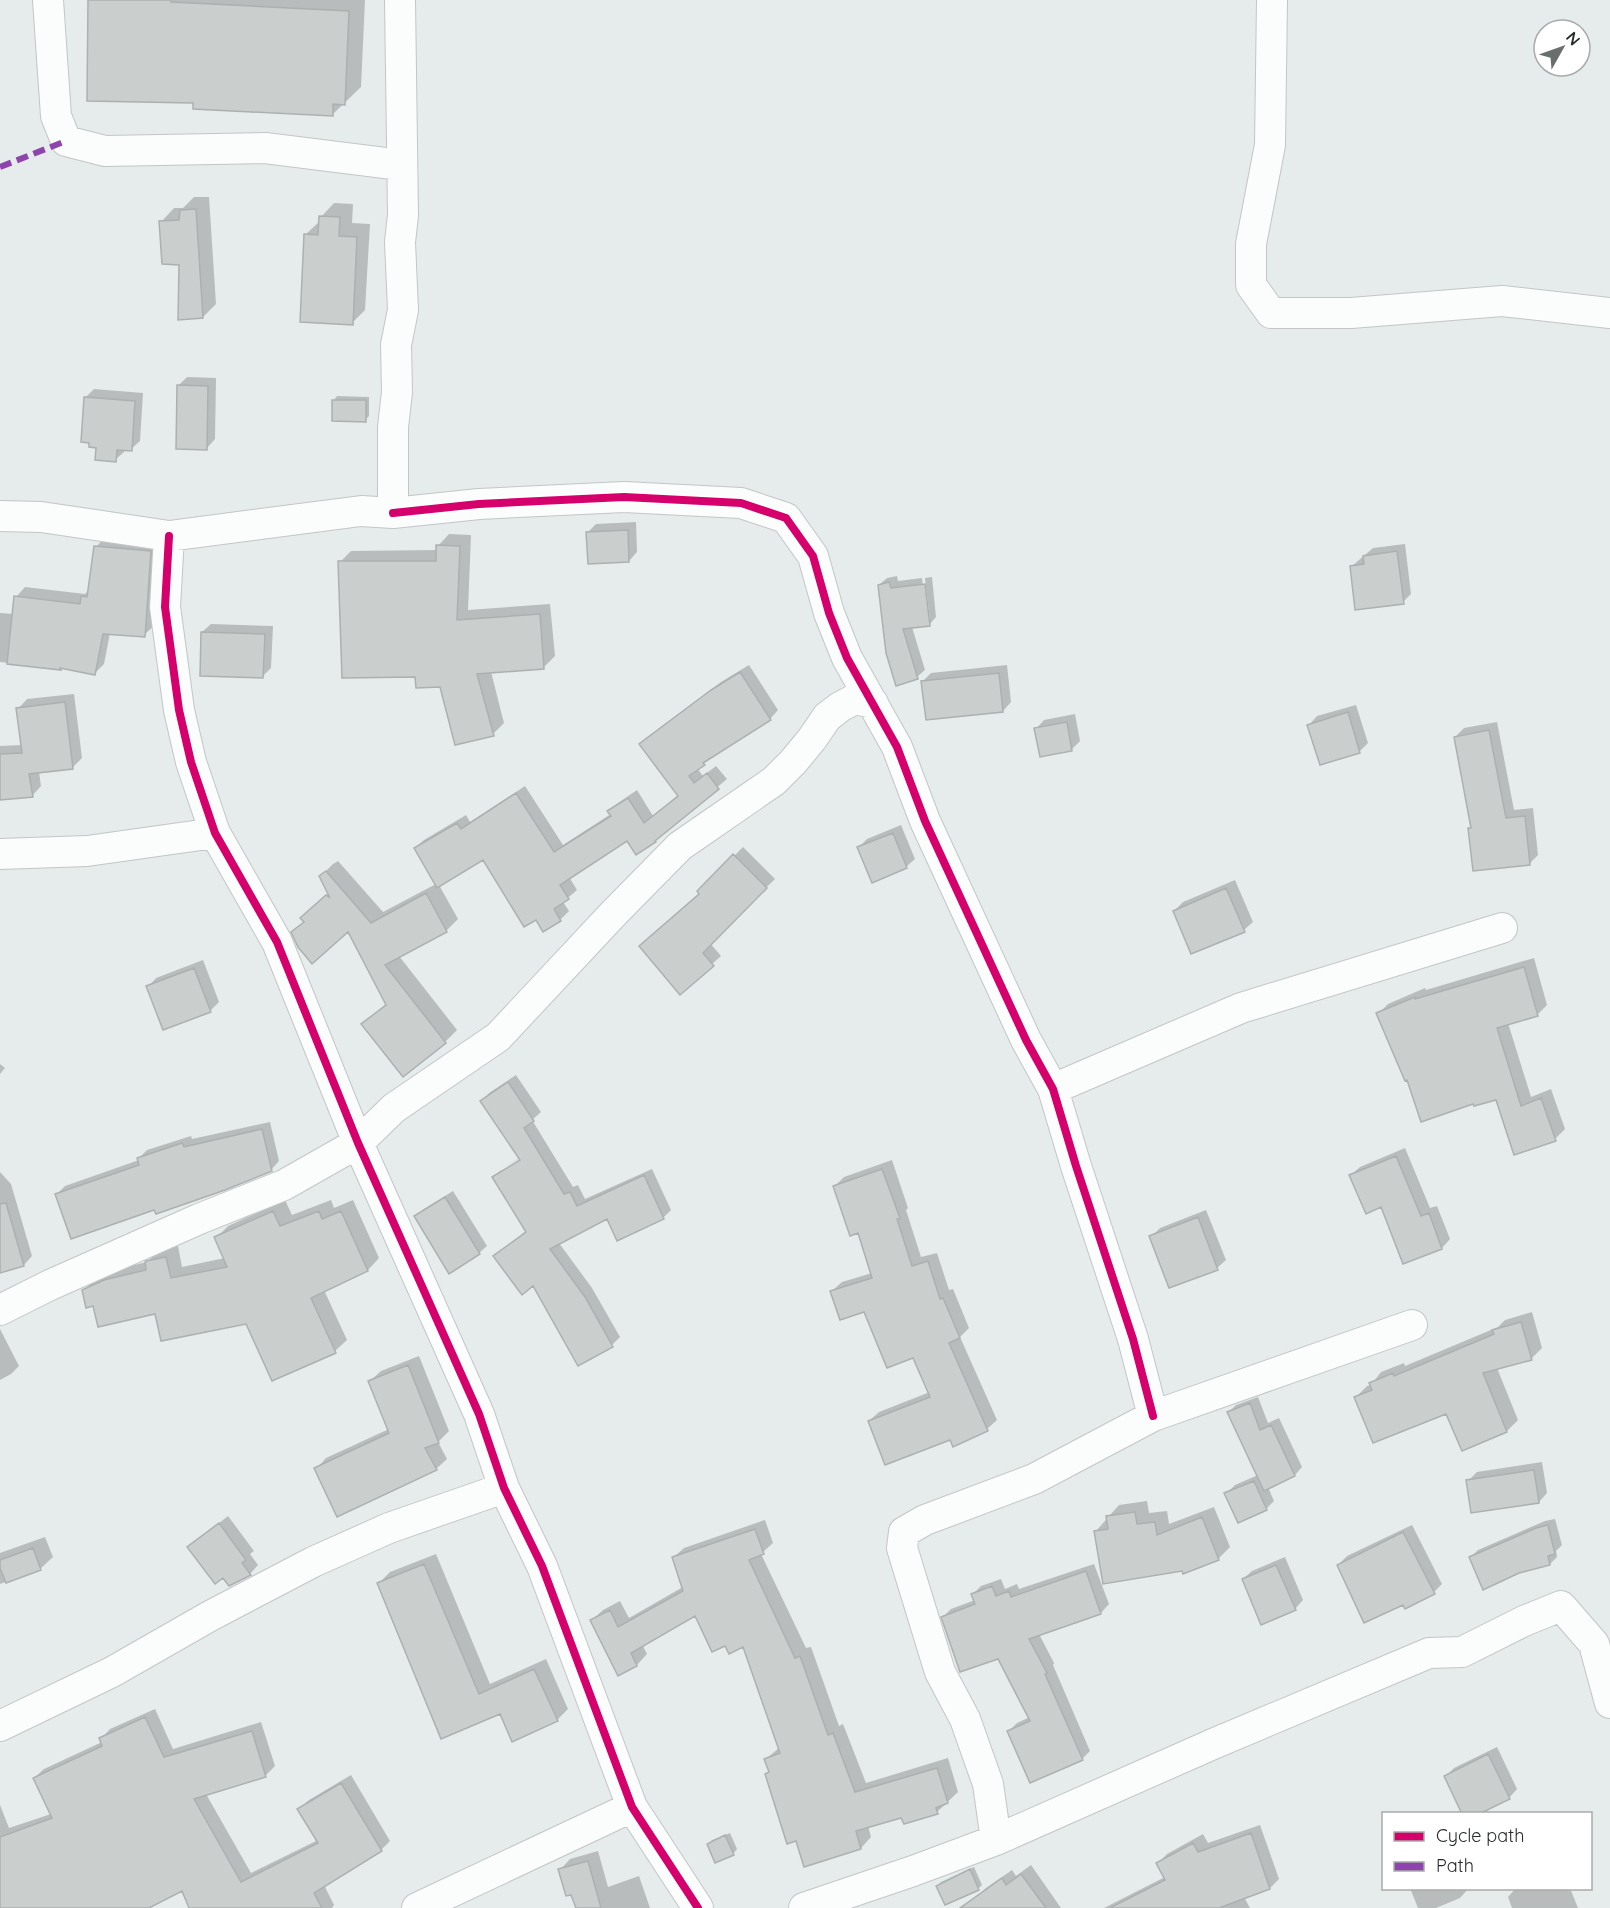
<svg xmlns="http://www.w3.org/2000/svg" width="1610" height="1908" font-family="Quicksand,sans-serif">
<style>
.shadow{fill:#0003}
.building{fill:#cacfce;stroke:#acb0b0;stroke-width:1.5}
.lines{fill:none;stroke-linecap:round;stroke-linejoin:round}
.minor-casing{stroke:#c3c6c6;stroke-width:32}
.minor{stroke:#fbfcfc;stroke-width:30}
.quiet{stroke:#8e44ad;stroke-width:6;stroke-dasharray:12 6;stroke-linecap:butt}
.cycleway-casing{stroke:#fff;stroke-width:11}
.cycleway{stroke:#d6006c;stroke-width:8}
</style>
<rect width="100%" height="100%" fill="#e6ebeb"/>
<path class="shadow" d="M90 0H365L361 87 332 115 195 102Z
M194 197H209L216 304 203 317 161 222 174 208H183Z
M334 203 353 204 352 223 370 224 365 310 352 323 305 235 320 221 321 217Z
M187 377 216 378 215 439 207 448 178 386Z
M94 389 143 393 140 441 131 449H124V452L115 460 97 447 86 397Z
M337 396 369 397V416L365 420 334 400Z
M636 522 637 552 629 561 588 532 596 524Z
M449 534 471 535 468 610 550 604 555 656 543 668 491 672 504 723 493 734 441 686 417 676 340 562 351 551 438 550V546Z
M105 537 159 542 154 626 144 635 110 633 104 664 95 673 62 667 60 669 0 662V613L14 614 16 597 25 587 85 594 89 590 96 547Z
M1405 544 1411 594 1403 602 1352 566 1373 548Z
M897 576 898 581 922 578 927 620H930L925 578 932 577 936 617 929 625 912 627 925 670 917 677 879 585 887 578Z
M211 624 273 626 271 668 263 676 202 632Z
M749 665 778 710 770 719 711 756 697 768 703 776 716 766 727 779 663 832 627 839 569 877 577 890 563 902 569 911 560 920 536 918 484 858 439 885 458 919 446 931 399 956 457 1030 445 1042 363 1024 387 1003 349 930 305 921 314 906 329 893 321 876 333 864 338 861 383 912 436 884 415 848 424 840 466 815 470 822 525 786 563 845 611 814 609 811 618 803 637 790 653 816 679 795 641 744 649 736 721 682Z
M1007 665 1011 702 1003 711 923 681 931 673Z
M74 694 82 758 72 768 39 772 41 786 32 796 0 798V746L22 745 18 709 27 699Z
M1356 705 1368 743 1359 752 1309 725 1317 716Z
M1075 714 1080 741 1071 750 1036 729 1044 720Z
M1497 722 1514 810 1533 808 1538 855 1529 864 1470 829 1472 827 1455 737 1464 728Z
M901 825 915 859 906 867 858 848 867 839Z
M743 847 775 879 710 943 721 956 680 993 701 893 699 891Z
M1235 880 1253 922 1244 930 1174 911 1183 902Z
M1534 958 1547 1005 1537 1015 1508 1023 1531 1097 1551 1089 1565 1129 1555 1139 1496 1098 1408 1078 1378 1014 1388 1004 1425 988 1426 990Z
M203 960 219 1002 210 1011 148 987 156 978Z
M0 1064 5 1068 0 1074Z
M516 1075 541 1112 532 1120 573 1187 578 1185 585 1199 652 1169 671 1210 663 1218 607 1217 559 1243 592 1288 620 1337 612 1345 534 1284 495 1256 527 1230 494 1177 501 1170V1173L527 1157 526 1154 501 1169 520 1158 482 1101 489 1093Z
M270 1122 279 1161 271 1170 155 1208 57 1194 65 1186 139 1160 138 1159 147 1150 191 1136 192 1139Z
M1405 1148 1430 1208 1437 1206 1450 1239 1442 1248 1382 1205 1351 1175 1360 1167Z
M892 1160 908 1208 906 1210 921 1257 937 1253 949 1290 953 1289 969 1328 960 1337 997 1420 987 1429 950 1438 869 1421 879 1412 930 1392 913 1356 865 1310 832 1291 842 1282 872 1273 859 1231 835 1186 844 1177Z
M0 1172 11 1184 32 1256 24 1265 0 1272Z
M453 1191 487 1246 479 1253 416 1217 424 1209Z
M285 1200 292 1215 331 1200 334 1208 353 1200 379 1258 368 1270 324 1290 347 1340 335 1351 247 1322 94 1305 84 1290 96 1278 117 1269 147 1262 158 1251 178 1246 182 1267 225 1258 216 1238 228 1226Z
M1206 1210 1226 1260 1217 1268 1151 1237 1160 1228Z
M1532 1312 1542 1348 1531 1359 1497 1368 1518 1420 1507 1431 1463 1449 1447 1413 1356 1397 1367 1386 1371 1385 1381 1372 1404 1363 1405 1366 1498 1327 1505 1320Z
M0 1329 19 1366 11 1374 0 1380Z
M419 1356 449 1431 438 1442 447 1459 436 1469H316L326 1458 389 1429 370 1381 381 1371Z
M1258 1397 1268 1423 1279 1418 1302 1467 1295 1475 1268 1487 1274 1501 1266 1509 1226 1494 1235 1485 1258 1475 1229 1412 1236 1405Z
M1542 1462 1547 1493 1539 1502 1468 1481 1477 1472Z
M1147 1501 1149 1513 1167 1511 1169 1524 1214 1507 1230 1547 1218 1559 1183 1570 1096 1531 1119 1505Z
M228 1516 254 1551 250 1554 258 1565 250 1574 223 1576 189 1547Z
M1555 1519 1562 1545 1556 1551 1557 1557 1550 1564 1470 1558 1478 1550 1545 1521Z
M765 1520 773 1543 761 1554 806 1648 811 1647 839 1726 843 1724 866 1783 948 1758 958 1792 937 1812 902 1816 868 1826 871 1837 861 1848 805 1865 797 1840 766 1759 780 1747 744 1645 726 1644 695 1614 642 1644 647 1654 637 1665 619 1674 592 1620 603 1610 620 1601 629 1618 683 1587 673 1558 684 1548Z
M1412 1525 1442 1584 1434 1592 1404 1603 1338 1565 1347 1556Z
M45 1537 53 1557 40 1569 0 1584V1553Z
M436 1554 490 1684 546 1659 568 1709 557 1720 500 1712 441 1737 379 1583 390 1572Z
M1285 1557 1303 1600 1295 1609 1243 1579 1252 1571Z
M1094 1564 1109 1604 1101 1613 1039 1634 1054 1663 1053 1665 1090 1751 1082 1759 1009 1731 1017 1723 1030 1717 998 1657 943 1617 951 1609 975 1600 973 1594 981 1586 1001 1579 1005 1589 1017 1584 1019 1589Z
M155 1709 173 1749 261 1722 275 1766 265 1776 206 1794 251 1873 318 1840 299 1809 309 1800 351 1775 390 1841 381 1850 324 1885 334 1905 332 1908H191L183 1889 146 1908H19L0 1903V1805L9 1828 51 1814 34 1778 44 1769 102 1742 101 1739 110 1729Z
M1497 1747 1517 1789 1509 1798 1446 1776 1454 1768Z
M1260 1825 1279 1879 1270 1888 1244 1897 1250 1908H1104L1165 1877 1158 1863 1167 1854 1203 1834 1208 1843Z
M730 1833 737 1849 734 1853 716 1861 708 1844 712 1840Z
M598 1851 608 1887 639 1876 650 1908H577L560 1870 570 1859Z
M1031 1865 1061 1908H984L976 1898 986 1888 1012 1870 1016 1876Z
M974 1867 982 1885 978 1889 937 1886 941 1882Z
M1410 1888H1468V1889L1460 1898 1436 1908H1418Z
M1516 1888H1570L1578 1908H1512L1508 1897Z"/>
<path class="building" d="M88 0H171V2L349 11 345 105 333 104V116L193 109V103L87 101Z
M196 209 203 318 178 320 179 265 162 264 159 221 179 220 180 210Z
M319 216 340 217 339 236 357 237 353 325 300 322 304 234 318 235Z
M177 385 208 386 207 450 176 449Z
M84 397 135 401 132 451 117 450 116 462 95 460 96 448 89 447V443L81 442Z
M332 400H366V422L332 421Z
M628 530 629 562 588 564 586 532Z
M436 545 460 546 457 620 540 614 544 669 477 674 494 736 455 745 440 687 416 688 415 677 342 678 338 561H436Z
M94 546 151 551 145 637 103 634 95 675 60 668 61 670 7 664 14 596 80 604 81 596 87 597Z
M1397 551 1404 604 1355 610 1350 566 1364 564 1363 556Z
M889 582 891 588 925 584 930 626 903 629 918 679 896 686 886 653 878 585Z
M201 632 265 634 263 678 200 676Z
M740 672 771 720 703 763 705 765 689 776 694 783 707 773 719 789 655 841 656 842 636 855 627 841 560 885 569 899 554 909 561 921 543 932 536 920 524 927 483 860 437 888 414 848 457 823 461 829 516 793 554 852 611 816 607 811 628 798 644 823 678 796 639 744 711 690Z
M999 673 1003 712 926 720 921 681Z
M65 702 73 769 29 774 33 797 0 800V754L22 753 16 708Z
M1348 712 1360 753 1320 765 1307 725Z
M1067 722 1072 751 1040 757 1034 728Z
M1489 730 1506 818 1525 816 1530 865 1473 871 1468 828H1471L1454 737Z
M893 833 907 868 872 883 857 847Z
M733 854 767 888 703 953 714 966 680 995 639 946 699 894 697 891Z
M326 871 371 923 426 893 447 932 385 965 446 1043 403 1077 361 1024 386 1005 348 932 312 964 298 947 291 932 304 922 300 918 326 895 330 898 319 876Z
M1226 888 1245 932 1191 954 1173 911Z
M1524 967 1538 1016 1497 1028 1521 1106 1541 1098 1556 1141 1514 1155 1496 1100 1474 1106 1473 1104 1421 1122 1407 1080 1405 1081 1376 1013 1415 997V999Z
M194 968 211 1012 163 1030 146 986Z
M508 1082 534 1121 524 1128 564 1194 570 1192 577 1206 644 1175 664 1219 617 1241 607 1219 550 1249 585 1297 613 1347 578 1366 533 1286 522 1295 493 1256 526 1232 492 1177 520 1160 480 1101Z
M262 1129 272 1171 225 1190 156 1214 154 1210 71 1239 55 1194 139 1165 137 1158 182 1143 184 1147Z
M1396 1156 1421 1216 1429 1213 1442 1249 1403 1264 1381 1207 1366 1214 1349 1175Z
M882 1169 900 1218 897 1219 912 1266 928 1261 940 1299 943 1298 960 1338 949 1343 988 1431 953 1447 950 1440 885 1465 868 1421 930 1397 913 1358 887 1368 864 1312 840 1320 830 1291 872 1278 858 1233 850 1236 833 1186Z
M445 1197 480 1254 449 1274 414 1216Z
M6 1203 24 1266 0 1273V1204Z
M273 1211 280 1226 319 1211 322 1219 341 1211 368 1271 311 1298 336 1353 272 1381 246 1324 161 1341 155 1314 98 1327 93 1306 86 1308 82 1290 104 1280 146 1270 145 1262 146 1261 166 1257 171 1278 227 1267 214 1237Z
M1198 1217 1218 1270 1169 1288 1149 1236Z
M1521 1322 1532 1360 1483 1373 1507 1432 1462 1451 1446 1414 1373 1443 1354 1397 1372 1390 1369 1383 1393 1373 1394 1376 1494 1334 1492 1330Z
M408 1365 439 1443 425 1448 437 1470 337 1517 314 1468 389 1433 368 1381Z
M1250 1403 1260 1430 1271 1425 1295 1476 1264 1491 1227 1412Z
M1534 1470 1539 1503 1471 1513 1466 1480Z
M1254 1481 1267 1510 1238 1523 1224 1493Z
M1135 1512 1137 1524 1155 1522 1157 1535 1202 1517 1219 1560 1183 1574 1182 1571 1103 1584 1094 1531 1108 1529 1106 1516Z
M219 1523 246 1560 242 1563 251 1575 229 1586 223 1578 215 1584 187 1547Z
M1548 1525 1555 1554 1548 1556 1550 1565 1519 1573 1483 1590 1469 1557 1536 1528Z
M755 1529 764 1554 749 1560 795 1658 800 1656 828 1735 833 1733 855 1792 937 1768 948 1803 936 1808 938 1814 904 1824 901 1818 856 1831 861 1849 804 1867 796 1841 787 1844 765 1774 769 1772 764 1759 780 1753 743 1647 729 1654 725 1646 712 1652 695 1616 631 1653 637 1666 618 1676 590 1620 610 1610 618 1627 683 1591 672 1557Z
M1403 1532 1435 1594 1405 1609 1403 1605 1364 1623 1337 1565Z
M33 1548 41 1570 6 1583 0 1568V1560Z
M424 1564 479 1694 534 1669 558 1721 512 1742 500 1714 441 1739 377 1583Z
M1276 1565 1296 1610 1261 1625 1242 1579Z
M1086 1571 1101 1614 1029 1639 1047 1673 1045 1674 1083 1760 1030 1783 1007 1731 1030 1721 998 1659 960 1672 941 1617 975 1604 971 1594 992 1586 996 1596 1009 1591 1011 1597Z
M145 1717 164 1757 252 1731 266 1777 194 1799 241 1882 318 1843 297 1809 341 1783 382 1851 314 1893 322 1908H189L182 1891 149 1908H0V1837L52 1818 33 1778 102 1746 99 1738Z
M1488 1754 1510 1799 1479 1814H1462L1444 1776Z
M1251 1833 1270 1889 1219 1908H1110L1165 1880 1156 1863 1193 1843 1198 1852Z
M725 1835 734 1855 715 1863 707 1844Z
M588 1861 601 1908H576L571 1895 566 1896 558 1869Z
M970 1869 979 1890 945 1905 936 1886Z
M1021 1874 1046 1908H960L1002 1878 1006 1885Z"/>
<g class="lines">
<g class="minor-casing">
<path id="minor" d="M48 0 56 116 66 141 105 151 265 148 401 165
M1272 0 1270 145 1251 244V285L1271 313H1351L1502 301 1610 313
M393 513 479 504 624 497 741 503 786 518 813 556 829 613 847 658 897 747 925 821 1026 1040 1053 1089 1076 1166 1133 1339 1153 1416
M0 516 41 517 169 536 361 511 393 513V427L397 392 396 345 403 310 400 242 403 215 400 0
M169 536 165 607 179 710 191 762 215 833 277 942 358 1143 479 1414 504 1488 542 1566 632 1807 698 1908
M0 854 87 851 215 833
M1053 1089 1241 1008 1502 928
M0 1310 50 1285 199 1219 284 1185 358 1143 394 1108 498 1037 614 913 680 846 774 781 793 762 812 739 827 717 840 707 855 699 873 703
M0 1726 112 1672 210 1616 313 1562 389 1528 504 1488
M996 1840 988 1784 965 1719 940 1672 902 1548 904 1532 925 1520 1034 1479 1153 1416 1412 1325
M417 1908 632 1807
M804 1908 913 1871 996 1840 1213 1744 1429 1653 1462 1652 1524 1621 1561 1606 1594 1644 1610 1703"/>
</g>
<use href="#minor" class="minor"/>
<path class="quiet" d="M0 167 66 141"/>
<g class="cycleway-casing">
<path id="cycleway" d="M393 513 479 504 624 497 741 503 786 518 813 556 829 613 847 658 897 747 925 821 1026 1040 1053 1089 1076 1166 1133 1339 1153 1416
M169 536 165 607 179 710 191 762 215 833 277 942 358 1143 479 1414 504 1488 542 1566 632 1807 698 1908"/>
</g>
<use href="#cycleway" class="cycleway"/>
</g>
<rect x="1382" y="1812" width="210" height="78" fill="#ffffff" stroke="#a9aaaa" stroke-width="1.5"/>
<rect x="1394" y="1832" width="30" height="9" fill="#d6006c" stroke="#a9aaaa" stroke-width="1.5"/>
<text x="1436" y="1842" font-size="18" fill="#272a2b">Cycle path</text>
<rect x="1394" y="1862" width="30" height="9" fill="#8e44ad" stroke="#a9aaaa" stroke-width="1.5"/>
<text x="1436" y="1872" font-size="18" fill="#272a2b">Path</text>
<g transform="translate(1562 48) rotate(50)"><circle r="28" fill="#ffffff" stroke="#a9aaaa" stroke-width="1.5"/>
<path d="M0-4.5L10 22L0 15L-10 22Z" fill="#6a6e6e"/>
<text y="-9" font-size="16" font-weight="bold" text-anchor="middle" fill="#272a2b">N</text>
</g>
</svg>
